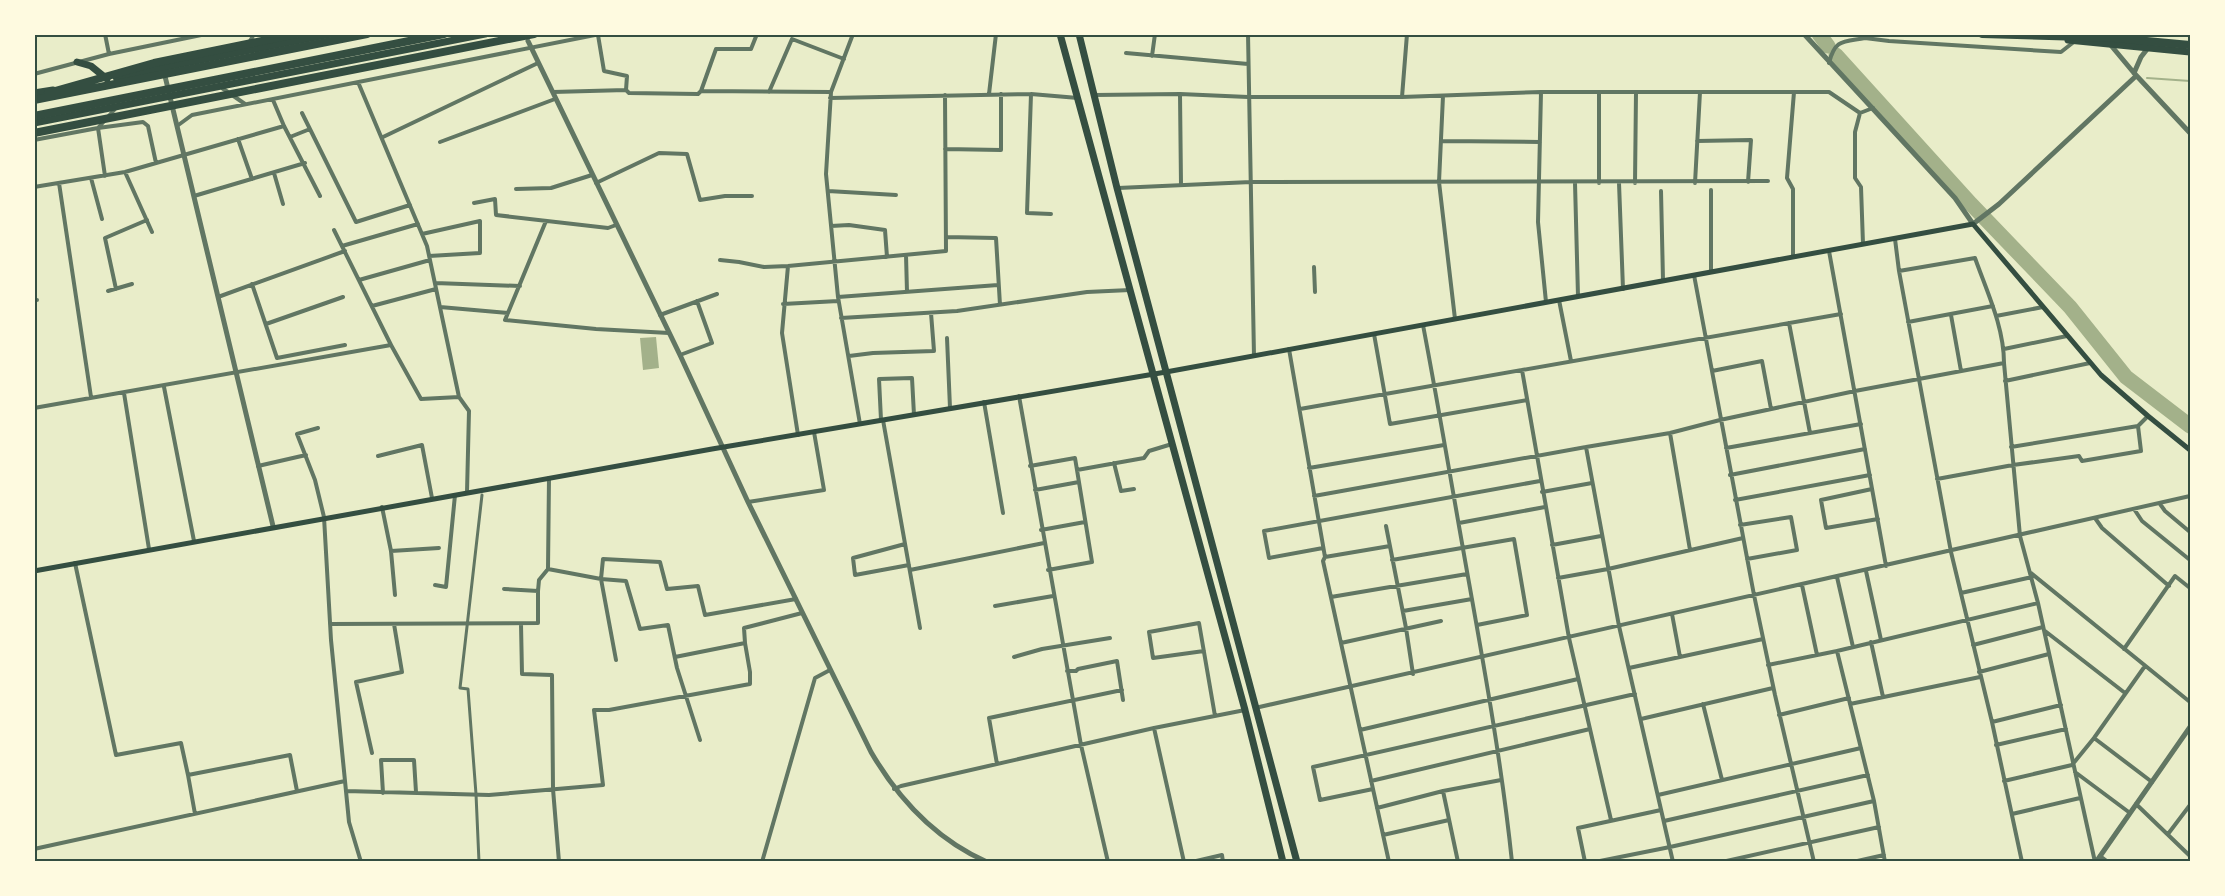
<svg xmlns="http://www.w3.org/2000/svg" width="2225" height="896" font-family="'Fira Sans Condensed',sans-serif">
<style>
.water{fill:#a3b18a}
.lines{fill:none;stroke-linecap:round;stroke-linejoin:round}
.stream{stroke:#a3b18a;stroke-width:2}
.river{stroke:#a3b18a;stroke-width:15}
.pedestrian{stroke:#617663;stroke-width:3}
.minor{stroke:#617663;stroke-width:4}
.tertiary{stroke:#617663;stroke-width:5}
.secondary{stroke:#344e41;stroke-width:5}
.trunk{stroke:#344e41;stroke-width:7}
.motorway{stroke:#344e41;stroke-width:8}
.neatline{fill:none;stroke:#344e41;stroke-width:2}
</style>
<rect width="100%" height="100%" fill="#e9edc9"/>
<path class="water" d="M656 337 659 368 643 370 640 338Z"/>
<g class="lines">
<path class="stream" d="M2147 78 2190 81"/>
<path class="river" d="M1819 34 1828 46
M1836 55 1971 204 2070 307 2126 377 2190 426"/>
<path class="pedestrian" d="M479 862 476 794 468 689 460 688 482 495"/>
<path class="minor" d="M105 34 109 54
M853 34 831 92 826 174 838 297 860 424
M1248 34 1254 356
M1863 34 1865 38 1889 41 2061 52 2075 41
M598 35 604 71 627 76 626 90
M249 43 254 34
M1126 53 1248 64
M1152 56 1155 34
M1829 63C1835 39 1843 42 1865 38
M34 74 109 54 206 34
M358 82 427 246 459 397 469 411 467 492
M222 88 245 104
M701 91 716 49H751L757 34
M553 92 626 90 629 93 698 94 701 91 831 92
M769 92 792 39 844 59
M1541 92 1538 222 1546 302
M989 94 996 34
M1031 94 1027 213 1051 214
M1180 94 1181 185
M1095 95 1180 94 1248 97H1402L1541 92H1829L1860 113 1873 108
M1443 96 1439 182 1455 319
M1402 97 1407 34
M830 98 1031 94 1078 98
M273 100 284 126 320 196
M302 113 356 222 410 205
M1860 113 1855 132V178L1861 187 1863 244
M177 126 192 115 600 34
M290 137 310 129
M383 137 538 63
M238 139 252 179
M34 140 98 128 115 109
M1441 141 1540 142
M1697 141 1751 140 1748 182
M440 142 555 99
M945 149 1001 150V94
M125 172 152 232
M274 173 283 204
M105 176 98 128 143 122 148 126 156 163
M91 178 102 219
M59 183 91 397
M596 183 659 153 687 154 700 200 725 196H752
M1575 183 1578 296
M1599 183V92
M1619 183 1623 289
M1635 183 1636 92
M1695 183 1700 92
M34 187 125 172 284 126
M1118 188 1251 182 1768 181
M516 189 551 188 592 175
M1711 190V272
M828 191 896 195
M1661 191 1663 280
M194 196 305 163
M474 203 495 199 496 215 608 228 616 225
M546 221 505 320 596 329 669 333
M831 226 849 225 885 230 887 257
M334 230 391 345
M422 234 480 221V253L429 256
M946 237 996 238 1000 305
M1895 239 1899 271 1951 552 1992 722 2022 862
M342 246 418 224
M1829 251 1886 566
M906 255 907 292
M1793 257V189L1787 178 1794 92
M720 260 739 262 764 267 788 266 946 251 945 95
M788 266 782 333 798 435
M1314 267 1315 292
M1899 271 1975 258C1987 292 2004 327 2004 363L2020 536 2038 603 2095 862
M1694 275 1754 595 1775 695 1814 862
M359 280 430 260
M435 283 520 286
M252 284 277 358 345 345
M116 289 105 238 147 220
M108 291 132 284
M218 297 345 251
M838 297 998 285
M34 300H37
M1559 300 1571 361
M783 304 838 301
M372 306 436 289
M440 307 508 313
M660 315 717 294
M1951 315 1961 371
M1996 316 2043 307
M841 318 957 311 1087 292 1130 290
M1908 322 1993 306
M1789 323 1810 433
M266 324 343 297
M1423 325C1439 409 1453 493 1468 577 1485 672 1502 766 1512 862
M1374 334 1390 424 1527 400
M947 338 950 408
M1289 349 1325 557 1323 561 1389 862
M2004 349 2067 336
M680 355 712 343 697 301
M849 356 873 353 934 351 931 313
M1522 370 1569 638 1611 820
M1712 371 1762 361 1771 409
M2005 381 2090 363
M164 387 194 541
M124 393 149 549
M1019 396 1081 745 1108 862
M984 402 1003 513
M34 408 391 345 421 399 459 397
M1300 409 1841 314
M881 420 879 379 912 378 914 415
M883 420 920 628
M318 428 297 434 315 480 324 517 331 640 345 781 349 822 361 862
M1670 433 1690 550
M2011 447 2138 426 2148 416
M1726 448 1861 424
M378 456 422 445 432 498
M1114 463 1121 491 1134 489
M258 466 306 455
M1030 466 1075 458 1077 470 1092 562 1048 570
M1309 468 1444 445
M1077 470 1144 458 1149 451 1172 444
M1730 475 1865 449
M1937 479 2013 465 2079 456 2082 461 2141 451 2138 426
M1872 489 1821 500 1826 528 1878 519
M1035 490 1079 482
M1542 492 1592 483
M1314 496 1586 447
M1735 500 1870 475
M748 502 824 490 814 432
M2160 504 2165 511 2190 532
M382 507 391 551 395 595
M2134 509 2142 521 2190 560
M2095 518 2102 528 2169 586
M1459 523 1545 507
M1740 525 1791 517 1797 550 1747 559
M1386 526 1406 628 1413 674
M1041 530 1085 522
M905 544 853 558 855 575 909 565
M1552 545 1601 536
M1323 548 1269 558 1264 531 1540 481
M391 551 439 548
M1325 557 1390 546
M1392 560 1514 539 1527 615 1477 625
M75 563 116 755 181 743 188 775
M548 569 601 579 626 581 640 629 668 625 677 668 700 740
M910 570 1044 543
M1866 571 1881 640
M2031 573 2190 702
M1837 577 1853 647
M1558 578 1608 569 1743 538
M435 585 446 587 455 495
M1802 585 1817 655
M538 591 539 580 548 569 549 478
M1961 593 2032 577
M1331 597 1467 574
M995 606 1053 596
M1403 611 1472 599
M1672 614 1680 657
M330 624 538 623V591L504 589
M521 624 522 674 552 675 553 789 559 862
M2045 631 2125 693
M1871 642 1883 697
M745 643 744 628 802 613
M1341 643 1441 621
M1973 645 2043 627
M2124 649 2175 576 2190 588
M1204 651 1153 658 1149 632 1199 623 1215 716
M1837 651 1874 801 1885 862
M1014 657 1042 649 1110 638
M616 660 601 579 603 559 660 562 667 589 698 586 705 615 796 599
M1768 665 1837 651 2038 603
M1629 668 1763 639
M1067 671H1076L1078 669 1117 661 1123 700
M1979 672 2049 654
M1703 704 1722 780
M1850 704 1980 677
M1255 708 2190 496
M1779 715 1849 698
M1641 719 1773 688
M1992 722 2061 705
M1154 728 1184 862
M1360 730 1578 679
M2094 738 2152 782
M1996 745 2066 729
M372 753 356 682 402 672 394 624
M997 764 989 718 1122 690
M2075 772 2130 813
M1371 781 1590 729
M2004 781 2072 765 2094 738 2145 666
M894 789 901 786 1154 728 1245 710
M1373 789 1320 800 1313 767 1635 694
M346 791 489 795 603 785 594 710H609L750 684V672L745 643 675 657
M1443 791 1458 862
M383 793 381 760H414L416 792
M1658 795 1861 748
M2136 804 2190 856
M1377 808 1443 791 1501 780
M195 814 188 775 290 755 297 791
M2012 814 2080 798
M1664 821 1868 775
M2168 834 2190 805
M1383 835 1449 820
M34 849 345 781
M2100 856 2108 862
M762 862 815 678 830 670
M1192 862 1222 855 1223 862
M1585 862 1578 828 1661 810
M1595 862 1670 847 1874 801
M1673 862 1619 626 1586 447 1670 433 1720 420 1855 391 2004 363
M1722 862 1879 827
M1853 862 1884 855"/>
<path class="tertiary" d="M1804 34 1955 198 1973 224 1999 204 2136 76
M528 41 680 355 748 502 871 752C899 800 935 839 987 862
M2109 43 2134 73 2190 133
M164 72 273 526
M2134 73 2141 57 2148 48
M2096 862 2190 727"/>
<path class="secondary" d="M34 571 712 449 1166 372 1973 224 2101 375 2148 416 2190 450"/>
<path class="trunk" d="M1060 34 1245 710 1283 862
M1079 34 1117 188 1297 862
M2068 40 2190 52
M77 62 91 66 107 79
M116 77 331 34
M34 93 53 90
M34 123 485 34"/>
<path class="motorway" d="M1982 34 2117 38
M2114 38 2190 45
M48 93 154 63 296 34
M34 100 367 34
M34 116 444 34
M34 133 534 34"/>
</g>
<rect width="2225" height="896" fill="none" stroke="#fefae0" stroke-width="72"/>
<rect x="36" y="36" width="2153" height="824" class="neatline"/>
</svg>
